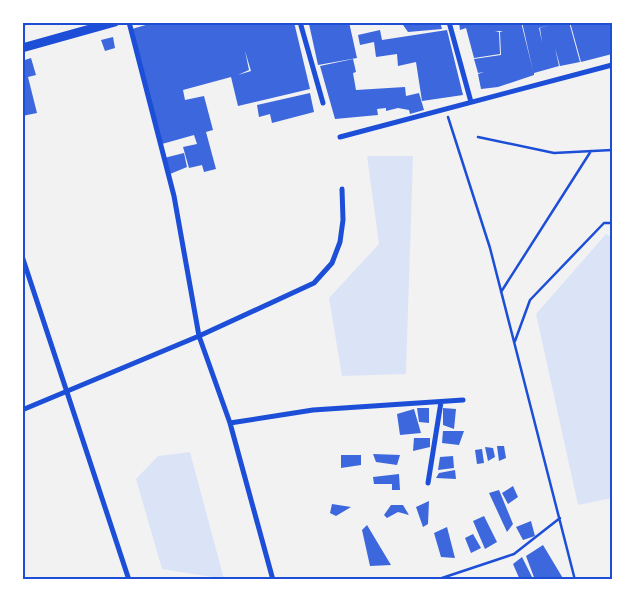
<svg xmlns="http://www.w3.org/2000/svg" width="635" height="602" font-family="Jost,sans-serif">
<style>
.green{fill:#dbe4f7}
.building{fill:#3d67dc;fill-rule:evenodd}
.lines{fill:none;stroke-linecap:round;stroke-linejoin:round}
.path{stroke:#1d4ed8;stroke-width:2.5}
.minor{stroke:#1d4ed8;stroke-width:5}
.secondary{stroke:#1d4ed8;stroke-width:9}
.neatline{fill:none;stroke:#1d4ed8;stroke-width:2}
</style>
<rect width="100%" height="100%" fill="#f2f2f2"/>
<path class="green" d="M367 156H413L406 374 342 376 329 298 379 244Z
M606 234 612 237V498L578 505 536 314Z
M190 452 224 579 162 569 136 479 158 456Z"/>
<path class="building" d="M22 22H36V23L22 26Z
M156 22H294L310 89 238 106 231 77 183 90 185 100 204 96 213 130 206 132 216 169 204 172 202 165 189 168 183 147 197 144 194 135 162 144 132 29ZM245 51 251 71 238 75 249 70Z
M307 22H349L357 58 318 65 309 24Z
M401 22H440L442 29 408 32Z
M459 22H521L533 71 522 22H569L580 62 560 66 555 48 559 66 534 73V75L498 87 481 89 478 74 484 72 478 73 474 59 501 55 500 32 503 31H495L499 32 500 54 474 58 466 28 460 30ZM550 25 540 28 542 42 539 28Z
M570 22H612V54L581 62Z
M380 30 382 40 447 30 463 95 422 101 416 62 398 66 397 54 376 57 374 42 360 45 358 35Z
M113 37 115 48 105 51 101 40Z
M31 58 36 75 28 77 37 113 22 116V61Z
M353 59 356 72 353 73 356 90 405 87 406 96 419 93 424 110 410 114 409 110 398 108 386 111V108L377 109 378 115 335 119 320 66Z
M310 93 314 112 272 123 270 114 259 117 257 105Z
M184 153 187 167 170 174 164 158Z
M417 408H429V423L419 422Z
M443 408 456 409 454 429 443 425Z
M414 409 421 433 400 435 397 414Z
M443 431H464L459 445 442 443Z
M414 438H430V447L413 451Z
M497 446H504L506 458 499 461Z
M485 447 493 448 495 457 488 461Z
M482 449 484 463 477 464 475 450Z
M373 454 400 455 397 465 376 462Z
M341 455H361V465L341 468Z
M453 456 454 468 438 470 440 457Z
M455 470 456 479 436 478 439 473Z
M399 474 400 490H392V484H374L373 477Z
M513 486 518 497 508 504 502 493Z
M499 490 513 524 507 532 489 493Z
M429 501 428 524 423 527 416 507Z
M332 504 351 507 336 516 330 513Z
M391 505H403L409 515 398 512 387 518 384 515Z
M484 516 497 542 485 549 473 521Z
M531 521 535 536 523 540 516 527Z
M367 525 391 565 370 566 362 530Z
M447 527 455 558 441 557 434 533Z
M473 534 481 548 471 553 465 538Z
M543 545 564 580H535L526 556Z
M522 557 532 577 529 580H520L513 564Z"/>
<g class="lines">
<path class="path" d="M448 117 490 248 575 580
M478 137 554 153 612 150
M501 292 591 151
M515 341 530 300 604 223H612
M436 580 514 554 560 518"/>
<path class="minor" d="M129 22 174 196 199 336 230 423 273 580
M300 22 323 103
M449 22 471 102
M340 137 612 65
M22 256 129 580
M22 410 199 336 314 283 332 263 340 242 343 220 342 189
M230 423 313 410 463 400
M428 483 441 402"/>
<path class="secondary" d="M22 48 115 22"/>
</g>
<rect width="635" height="602" fill="none" stroke="#ffffff" stroke-width="48"/>
<rect x="24" y="24" width="587" height="554" class="neatline"/>
</svg>
